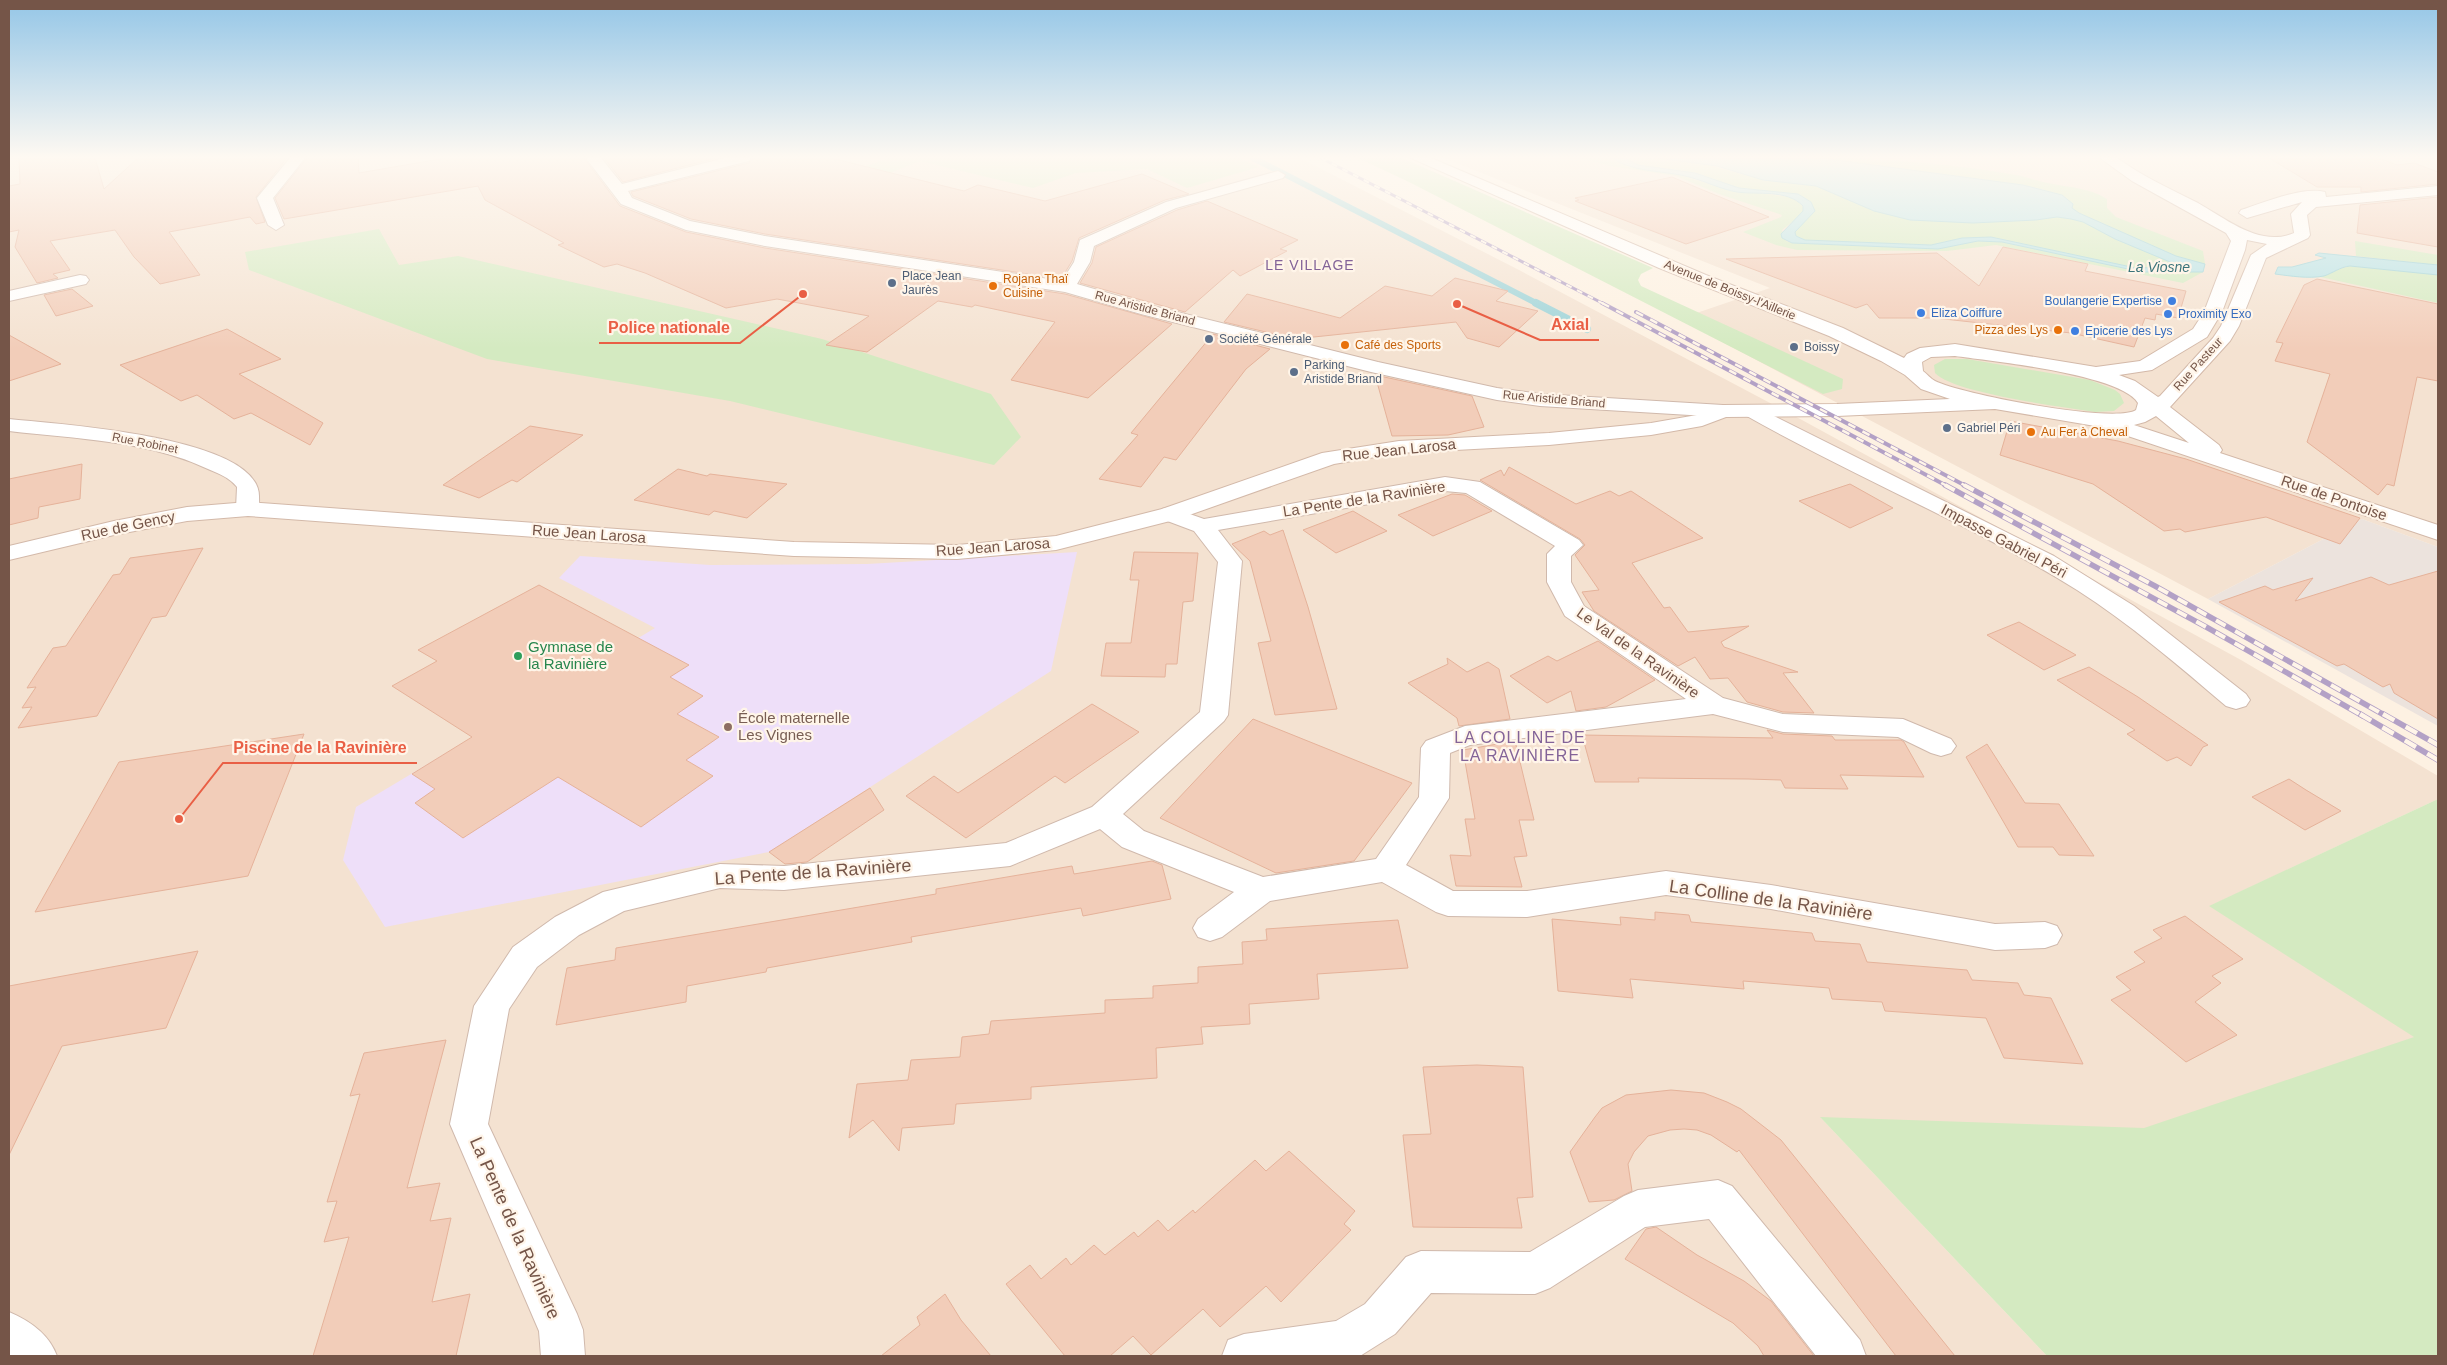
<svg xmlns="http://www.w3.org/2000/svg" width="2447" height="1365" font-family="Helvetica,sans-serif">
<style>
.residential{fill:#f4e2d1}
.industrial{fill:#ece3dd}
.education{fill:#eedff9}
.green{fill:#d4eac1}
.water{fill:#b7e2e6;stroke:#9dd3d8}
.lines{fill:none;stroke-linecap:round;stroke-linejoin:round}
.stream-far1{stroke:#9dd3d8;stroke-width:6}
.stream{stroke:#9dd3d8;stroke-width:8}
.building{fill:#f2cdb9;stroke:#e5b29a}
.street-casing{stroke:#d0b9ac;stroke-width:2}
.secondary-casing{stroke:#d3b9a9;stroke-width:2}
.street{fill:#fff;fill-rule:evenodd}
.secondary{fill:#fff;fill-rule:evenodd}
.rail-far3-casing{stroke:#b3a1c6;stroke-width:3}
.rail-far2-casing{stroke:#b3a1c6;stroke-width:4}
.rail-far1-casing{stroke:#b3a1c6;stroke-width:5.5}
.rail-casing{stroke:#b3a1c6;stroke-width:6}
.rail-far3{stroke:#fff5e9;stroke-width:2;stroke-dasharray:6;stroke-linecap:butt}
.rail-far2{stroke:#fff5e9;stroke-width:2.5;stroke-dasharray:8;stroke-linecap:butt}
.rail-far1{stroke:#fff5e9;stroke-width:4;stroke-dasharray:11;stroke-linecap:butt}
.rail{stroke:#fff5e9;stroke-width:4.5;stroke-dasharray:13;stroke-linecap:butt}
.service-dot{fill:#5c6f8a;stroke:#fff5e9;stroke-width:2}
.food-dot{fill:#e8710a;stroke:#fff5e9;stroke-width:2}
.shop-dot{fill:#3f7fe0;stroke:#fff5e9;stroke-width:2}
.leisure-dot{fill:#2e9e5b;stroke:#fff5e9;stroke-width:2}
.education-dot{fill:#8d6e63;stroke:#fff5e9;stroke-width:2}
.labels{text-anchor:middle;stroke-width:4.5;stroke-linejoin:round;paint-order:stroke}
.far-service-label{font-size:12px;fill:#4e5e75;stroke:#fff5e9;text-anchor:start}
.far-food-label{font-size:12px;fill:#c56008;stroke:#fff5e9;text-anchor:start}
.far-street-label{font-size:12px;fill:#755548;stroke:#fff5e9}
.far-shop-label{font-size:12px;fill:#366cbe;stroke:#fff5e9;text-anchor:start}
.far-neighbourhood-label{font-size:14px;letter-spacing:1px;fill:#836398;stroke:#fff5e9}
.far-water-label{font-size:14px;font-style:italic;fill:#3c747b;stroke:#fff5e9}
.street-label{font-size:15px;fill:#755548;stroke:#fff5e9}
.leisure-label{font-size:15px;fill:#27864d;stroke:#fff5e9;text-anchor:start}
.education-label{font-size:15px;fill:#785e54;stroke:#fff5e9;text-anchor:start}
.neighbourhood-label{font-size:16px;letter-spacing:1px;fill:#836398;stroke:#fff5e9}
.near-street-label{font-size:18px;fill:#755548;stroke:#fff5e9}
.leader{fill:none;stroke:#e95f45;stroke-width:2}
.callout-dot{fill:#e95f45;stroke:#fff5e9;stroke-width:2}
.callout-label{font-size:16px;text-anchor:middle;font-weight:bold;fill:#e95f45;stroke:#fff5e9;stroke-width:4.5;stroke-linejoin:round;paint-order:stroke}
</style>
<rect width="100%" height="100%" fill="#fdf1e2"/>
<path class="residential" d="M9 158H1300L1519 270 1802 420 2241 660 2438 776V799L2210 906 2415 1037 2148 1135 1821 1118 2047 1356H9Z
M1444 158H2438V195L2434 196 2438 198V547L2362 519 2208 599 1679 319 1770 288Z"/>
<path class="industrial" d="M2362 519 2438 547V726L2208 599Z"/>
<path class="education" d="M1077 552 1051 671 769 852 385 927 343 860 356 807 655 628 559 578 580 556 710 565 867 564Z"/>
<path class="green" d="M888 158H1240L1259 167 1187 188 1147 169 1076 173 1033 188 920 161 822 200 747 210Z
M1358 158H1402L1653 268 1641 274 1638 280 1641 286 1843 379 1842 389 1823 394 1409 182Z
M1581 158H1612L1629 167 1680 175 1726 189 1789 197 1800 203 1804 209 1801 215 1782 230 1786 241 1792 243 1938 249 1978 241 2002 242 2142 272H2203L2183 283 1996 245 1947 251 1797 250 1776 245 1743 232 1781 217 1782 215 1719 194 1676 176 1610 166Z
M1625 158 1668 159 1705 164 1763 180 1816 186 1874 211 1910 220 1973 223 2036 220 2057 217 2071 219 2083 222 2115 239 2184 267 2136 268 1991 237 1962 238 1931 245 1805 240 1796 236 1795 232 1811 202 1798 194 1738 188 1685 171 1638 165Z
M1821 158C1886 158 1952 164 2016 175 2028 177 2040 182 2053 184 2073 188 2089 188 2107 199V208L2116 217 2203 251 2205 264 2176 256 2079 213 2072 208 2073 204 2062 195 2023 185Z
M379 229 399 265 458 256 822 339 991 394 1021 437 994 465 730 401 487 359 249 270 245 252Z
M2355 241 2438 255V265L2356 256Z
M2350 266 2438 275V303L2316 276Z
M1945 359H1967L2090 380 2115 390 2120 394 2124 403 2114 411 2095 412C2063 407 1953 393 1935 373L1934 365Z
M2438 799V1356H2047L1820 1117 2144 1128 2414 1037 2209 906Z"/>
<path class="water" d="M1612 158H1625L1638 165 1695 173 1739 188 1798 194 1811 202 1815 211 1795 232 1796 236 1805 240 1931 245 1962 238 1991 237 2136 268 2182 267 2115 239 2083 222 2071 219 2057 217 2036 220 1973 223 1910 220 1874 211 1816 186 1763 180 1717 166 1658 158H1821L2023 185 2062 195 2073 204 2072 208 2079 213 2176 256 2205 264 2203 272H2142L2002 242 1978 241 1938 249 1792 243 1782 238 1781 234 1803 211V206C1787 189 1757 195 1737 192 1720 189 1705 181 1689 177 1663 170 1635 173 1612 158Z
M2319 253 2438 265V275L2350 266C2340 267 2333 273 2324 276 2308 279 2291 276 2275 274L2278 267H2292L2326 258 2315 255Z"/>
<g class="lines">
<path class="stream-far1" d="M1253 158 1538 304"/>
<path class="stream" d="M1536 303 1587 329"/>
</g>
<path class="building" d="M19 158H95L104 189 138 158H287L256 197 265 222 256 224 250 217 169 232 200 275 160 284 134 257 115 230 50 241 70 270 53 274 58 278 37 283 15 247 19 230 9 232V186L20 184Z
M307 158H358L359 173 446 158H584L620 206 686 232 765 248 1065 294 1172 324 1088 398 1011 380 1055 322 975 305 972 307 938 301 867 352 826 345 869 316 777 299 726 308 645 273 617 264 604 267 558 245 564 243 485 200 478 186 284 219 275 198Z
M604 158H716L623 182Z
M753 158H831L964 191 978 185 1045 201 1142 174 1189 194 1165 200 1079 238 1072 261 1061 279 765 234 691 219 633 196 631 192 749 163Z
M2269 158H2379L2397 165 2414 163 2438 172V184L2361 192V187H2317Z
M1672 177 1698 188 1769 217 1686 244 1575 201 1579 200 1575 198Z
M2438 197V247L2357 233 2360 205Z
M1207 201 1298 240 1280 249 1287 251 1240 276 1233 270 1185 312 1080 283 1092 263 1096 247 1177 210Z
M2003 247 2088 264 2085 271 2186 291 2178 318 2156 314 2155 320 2145 318 2134 347 2071 333 1935 318H1879L1867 304 1856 308 1726 259 1937 253 1979 286Z
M1455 278 1508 291 1496 301 1538 311 1499 347 1467 338 1456 322 1295 339 1224 322 1247 294 1340 318 1385 286 1432 296Z
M2317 279 2438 304V381L2417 377 2394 486 2387 484 2378 495 2307 442 2330 374 2275 361 2283 343 2276 342 2304 285Z
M72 289 93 306 56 316 44 295Z
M227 329 281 359 239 374 323 423 310 445 251 413 234 419 197 395 181 401 120 365Z
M1213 334 1270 349 1246 369 1176 460 1164 457 1141 487 1099 479 1138 435 1131 433Z
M9 335 61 364 9 381Z
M1375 375 1472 396 1484 427 1448 435 1392 436Z
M2010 421 2118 441 2186 459 2360 518 2340 544 2266 517 2185 532 2180 529 2164 531 2093 484 2000 455Z
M530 426 583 435 517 482 512 480 479 498 443 485Z
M82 464 80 499 39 507 38 518 9 525V479Z
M1509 467 1576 504 1610 491 1619 496 1631 491 1703 538 1632 563 1664 608 1670 607 1688 632 1749 626 1721 642 1724 647 1798 672 1783 673 1814 713 1783 712 1747 702 1728 678 1710 679 1695 657 1678 666 1594 611 1582 592 1599 590 1575 555 1585 545 1580 539 1480 480 1501 470 1504 476Z
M678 469 707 476 710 474 787 484 747 518 714 511 709 515 634 500Z
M1850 484 1893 508 1850 528 1799 501Z
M1452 494 1465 495 1492 511 1433 536 1398 515Z
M1353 511 1387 531 1336 553 1303 530Z
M1283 530 1308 607 1337 709 1275 715 1258 643 1271 641 1250 561 1232 544 1264 531 1270 535Z
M203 548 166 616 152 618 97 716 18 728 32 707 22 708 36 687 27 688 53 648 66 646 113 575 120 574 130 558Z
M1134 552 1198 553 1193 601 1183 602 1177 664H1166L1165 677 1101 676 1106 643H1131L1139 580H1130Z
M2438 571V719L2394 693 2390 684 2383 687 2344 664 2337 666 2219 602 2265 586 2273 590 2313 578 2295 601 2371 577 2389 585Z
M539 585 689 665 670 677 703 696 677 714 719 737 686 760 713 776 641 827 558 777 463 838 415 803 435 789 412 774 472 737 392 686 437 661 418 650Z
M2019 622 2076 655 2044 670 1987 635Z
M1598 641 1655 680 1606 707 1576 711 1571 691 1547 703 1510 676 1548 656 1557 661Z
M1447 658 1467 672 1488 662 1499 669 1510 719 1459 726 1457 718 1408 683 1448 664Z
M2089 667 2138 697 2208 745 2203 747 2191 766 2177 757 2167 761 2127 734 2135 730 2057 680Z
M1092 704 1139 732 1065 783 1055 776 966 838 906 796 934 776 958 793Z
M1253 719 1412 783 1354 861 1276 873 1160 818Z
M1767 730 1783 734 1832 736 1835 740H1901L1904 742 1924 777 1840 775 1848 789 1785 788 1781 780 1748 779 1638 778 1639 782H1595L1582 735 1773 738Z
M304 734 248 876 35 912 119 762Z
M1515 741 1534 820H1519L1527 856 1514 857 1522 887 1456 886 1450 855 1471 856 1465 819H1475L1463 750Z
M1987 744 2025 803 2059 804 2094 856 2059 855 2053 847H2018L1966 757Z
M2289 779 2306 790 2341 811 2305 830 2252 797Z
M870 788 884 810 807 862 785 864 769 852Z
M1152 861 1162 865 1171 899 1083 916 1081 908 911 937 912 942 767 968 766 972 687 986 686 1002 556 1025 567 968 615 960 616 948 936 894V889L1072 866 1074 874Z
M1655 912 1689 915 1691 922 1812 933 1815 941 1860 944 1867 962 1967 970 1972 980 2018 983 2024 995 2051 998 2083 1064 2004 1058 1986 1018 1885 1011 1882 1002 1832 999 1829 988 1743 981 1744 989 1630 979 1633 998 1558 991 1552 919 1621 925 1620 917 1655 920Z
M2185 916 2243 959 2212 976 2221 983 2195 1002 2237 1035 2186 1062 2111 1000 2131 990 2116 977 2145 962 2134 952 2162 938 2153 930Z
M1398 920 1408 968 1317 974 1319 999 1249 1004 1250 1024 1201 1027 1203 1044 1156 1048 1157 1078 1031 1087V1099L956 1104 954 1124 902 1128 899 1151 873 1120 849 1138 857 1084 908 1080 911 1060 960 1057 962 1037 989 1034 991 1021 1105 1013V1000L1153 998V986L1198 983V967L1243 964 1242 942 1267 940 1266 929Z
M198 951 166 1028 62 1046 9 1155V986Z
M446 1040 407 1188 440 1183 430 1221 451 1218 432 1302 470 1294 456 1356H313L349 1237 324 1242 337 1201 327 1202 360 1094 350 1096 364 1053Z
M1477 1065 1523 1067 1533 1197 1517 1198 1522 1228 1413 1227 1403 1135 1431 1134 1423 1067Z
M1671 1090 1704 1093 1727 1102 1741 1109 1781 1140 1955 1356H1896L1739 1150 1737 1152 1711 1135 1697 1130 1684 1129 1670 1130 1648 1136 1634 1152 1628 1164 1632 1191 1614 1200 1589 1202 1570 1152 1595 1117 1602 1108 1626 1095Z
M1289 1151 1355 1211 1344 1224 1351 1230 1281 1302 1266 1286 1220 1327 1203 1309 1151 1355 1133 1336 1110 1356H1065L1006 1284 1030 1265 1041 1279 1066 1258 1071 1265 1094 1245 1105 1255 1134 1232 1138 1237 1158 1220 1168 1231 1193 1210 1195 1213 1255 1160 1266 1171Z
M1656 1227 1697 1255 1744 1281 1771 1301 1814 1356H1764L1758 1346 1733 1323 1625 1259 1646 1229Z
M945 1294 961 1320 991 1356H881L920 1325 917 1317Z"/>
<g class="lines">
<g class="street-casing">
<path id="street" d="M290 158H305L273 198 284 225 276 230 268 225 257 198Z
M586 158H601L622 184 725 158H751L749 161 628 191 632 198 690 221 765 236 1062 281 1074 262 1080 240 1166 202 1278 171 1285 175 1283 178 1176 208 1094 246 1090 262 1077 284 1153 306 1378 362 1497 388 1540 394 1723 405 1730 407 1733 411 1730 415 1723 417 1540 406 1497 400 1371 372 1141 314 1065 292 765 246 686 230 621 204Z
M80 275 86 276 89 280 86 284 9 301V291Z
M1752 405 2054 556 2134 606 2246 694 2250 700 2246 706 2236 709 2226 706C2178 665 2130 624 2077 590 1971 524 1854 477 1745 415L1742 411 1745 407Z
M9 419C55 424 259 436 259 496 259 503 260 508 256 514L248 516 240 514 236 509 237 487C229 477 219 474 208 469 147 440 76 439 9 431Z
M1445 477 1480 482 1579 540 1583 545 1571 556V582L1584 606 1723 698 1783 714 1903 719 1951 739 1956 746 1951 753 1941 756 1931 753 1898 737 1783 732 1713 714 1470 745 1450 753 1449 798 1406 865 1453 891H1527L1666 871 1771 885 1995 924 2045 922 2057 926 2062 935 2057 944 2045 948 1995 950 1771 909 1666 895 1527 917 1448 916 1436 912 1382 882 1270 901 1222 937 1210 941 1198 937 1193 928 1198 919 1234 892 1122 847 1100 829 1010 866 784 890 720 888 624 911 579 935 537 967 509 1009 488 1124 577 1314 583 1330 585 1356H541L539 1331 450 1124 474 1006 513 947 555 917 603 892 720 864 784 866 1006 843 1092 807 1200 712 1218 562 1194 531 1162 519 1158 514 1162 509 1170 507 1204 519ZM1445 491 1466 493 1555 546 1547 554V582L1565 616 1686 699 1465 726 1426 741 1421 748 1419 797 1376 859 1263 877 1144 831 1123 814 1224 721 1228 715 1242 561 1218 530Z
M1718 1180 1732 1186 1860 1340 1866 1356H1816L1709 1219 1645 1227 1550 1288 1535 1294 1431 1293 1395 1334 1360 1356H1222L1228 1340 1244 1334 1336 1321 1365 1304 1406 1257 1421 1251 1530 1252 1624 1196 1638 1190Z
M9 1312C30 1321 49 1334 57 1356H9Z"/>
</g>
<g class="secondary-casing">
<path id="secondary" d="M1411 158H1431L1706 275 1843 328 1904 358 1907 354 1920 348 1955 344 2096 367 2140 361 2193 329 2204 312 2231 241 2226 233 2132 181 2100 158H2117C2142 176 2170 189 2198 203 2225 218 2260 248 2294 233L2291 214 2302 202 2247 218 2239 213 2241 210C2263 203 2303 186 2325 192L2326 197 2438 186V195L2316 207 2307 215 2310 235 2308 238 2266 258 2239 326 2230 341 2170 407 2219 445 2222 450 2220 453 2438 525V540L2101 427 1995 409 1837 416 1726 417 1702 426 1651 435 1549 445 1399 453 1334 464 1178 519 1056 550 957 559 794 556 248 516 187 521 114 535 9 560V546L114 521 187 507 248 502 794 542 957 545 1056 536 1162 509 1322 453 1399 441 1549 433 1651 423 1697 415 1723 405 1837 404 1950 399 1921 389 1905 375 1881 361 1829 336 1659 268ZM2247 240 2267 244 2251 255 2221 326 2213 338 2160 396 2158 397 2135 381 2119 375 2152 370 2207 337 2222 312 2245 250ZM1955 356C1990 361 2121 374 2138 403L2136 410C2114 424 1961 394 1935 381 1931 379 1927 374 1923 371L1922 362 1931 357ZM2156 416 2189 443 2134 425 2145 422Z"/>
</g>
<use href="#street" class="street"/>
<use href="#secondary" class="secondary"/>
<g class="rail-far3-casing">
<path id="rail-far3" d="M1321 158 1604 304"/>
</g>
<g class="rail-far2-casing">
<path id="rail-far2" d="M1602 303 1947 486
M1636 312 1966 486"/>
</g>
<g class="rail-far1-casing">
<path id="rail-far1" d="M1945 485 2208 628 2363 716
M1964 485 2155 586 2386 716"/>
</g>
<g class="rail-casing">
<path id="rail" d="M2360 714 2438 760
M2383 714 2438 745"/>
</g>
<use href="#rail-far3" class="rail-far3"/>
<use href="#rail-far2" class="rail-far2"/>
<use href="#rail-far1" class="rail-far1"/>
<use href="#rail" class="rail"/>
</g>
<linearGradient id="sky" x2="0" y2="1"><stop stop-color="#94c6e7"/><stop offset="0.45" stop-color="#fef9f2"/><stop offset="1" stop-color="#fef9f2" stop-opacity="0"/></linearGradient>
<rect width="2447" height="349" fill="url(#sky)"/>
<g class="service-dot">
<circle cx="892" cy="283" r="5"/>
<circle cx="1209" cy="339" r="5"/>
<circle cx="1794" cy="347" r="5"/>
<circle cx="1294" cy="372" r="5"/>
<circle cx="1947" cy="428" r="5"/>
</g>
<g class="food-dot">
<circle cx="993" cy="286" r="5"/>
<circle cx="2058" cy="330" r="5"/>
<circle cx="1345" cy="345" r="5"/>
<circle cx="2031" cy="432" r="5"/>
</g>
<g class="shop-dot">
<circle cx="2172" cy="301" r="5"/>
<circle cx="1921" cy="313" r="5"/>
<circle cx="2168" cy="314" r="5"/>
<circle cx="2075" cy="331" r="5"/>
</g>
<circle class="leisure-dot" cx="518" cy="656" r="5"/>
<circle class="education-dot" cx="728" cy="727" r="5"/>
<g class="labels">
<g class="far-service-label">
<text x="902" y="280">Place Jean<tspan x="902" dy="14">Jaurès</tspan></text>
<text x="1219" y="343">Société Générale</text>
<text x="1804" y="351">Boissy</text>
<text x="1304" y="369">Parking<tspan x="1304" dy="14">Aristide Briand</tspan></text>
<text x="1957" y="432">Gabriel Péri</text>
</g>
<g class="far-food-label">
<text x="1003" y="283">Rojana Thaï<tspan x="1003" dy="14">Cuisine</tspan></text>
<text x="2048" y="334" text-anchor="end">Pizza des Lys</text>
<text x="1355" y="349">Café des Sports</text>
<text x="2041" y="436">Au Fer à Cheval</text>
</g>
<g class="far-street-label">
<text transform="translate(1730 290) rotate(22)" y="4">Avenue de Boissy-l'Aillerie</text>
<text transform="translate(1145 308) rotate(15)" y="4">Rue Aristide Briand</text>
<text transform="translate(2198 364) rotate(-48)" y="4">Rue Pasteur</text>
<text transform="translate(1554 399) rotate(5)" y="4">Rue Aristide Briand</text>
<text transform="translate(145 443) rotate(11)" y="4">Rue Robinet</text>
</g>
<g class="far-shop-label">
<text x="2162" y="305" text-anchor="end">Boulangerie Expertise</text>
<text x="1931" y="317">Eliza Coiffure</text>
<text x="2178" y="318">Proximity Exo</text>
<text x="2085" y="335">Epicerie des Lys</text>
</g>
<g class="far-neighbourhood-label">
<text x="1310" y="270">LE VILLAGE</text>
</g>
<g class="far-water-label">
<text x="2159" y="272">La Viosne</text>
</g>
<g class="street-label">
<text transform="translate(1399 450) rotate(-6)" y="5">Rue Jean Larosa</text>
<text transform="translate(2334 498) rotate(19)" y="5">Rue de Pontoise</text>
<text transform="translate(1364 499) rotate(-9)" y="5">La Pente de la Ravinière</text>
<text transform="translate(128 526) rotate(-12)" y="5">Rue de Gency</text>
<text transform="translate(589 534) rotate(4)" y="5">Rue Jean Larosa</text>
<text transform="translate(2004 541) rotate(28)" y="5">Impasse Gabriel Péri</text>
<text transform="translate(993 547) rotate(-4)" y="5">Rue Jean Larosa</text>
<text transform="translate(1638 653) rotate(35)" y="5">Le Val de la Ravinière</text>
</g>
<g class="leisure-label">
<text x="528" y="652">Gymnase de<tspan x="528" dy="17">la Ravinière</tspan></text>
</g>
<g class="education-label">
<text x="738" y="723">École maternelle<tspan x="738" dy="17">Les Vignes</tspan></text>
</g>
<g class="neighbourhood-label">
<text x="1520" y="743">LA COLLINE DE<tspan x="1520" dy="18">LA RAVINIÈRE</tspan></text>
</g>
<g class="near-street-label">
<text transform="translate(813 872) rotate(-4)" y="6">La Pente de la Ravinière</text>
<text transform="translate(1771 900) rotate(8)" y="6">La Colline de la Ravinière</text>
<text transform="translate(515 1228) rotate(66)" y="6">La Pente de la Ravinière</text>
</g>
</g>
<path class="leader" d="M1457 304L1540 340H1599M803 294L740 343H599M179 819L223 763H417"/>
<g class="callout-dot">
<circle cx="1457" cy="304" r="5"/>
<circle cx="803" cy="294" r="5"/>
<circle cx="179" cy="819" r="5"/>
</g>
<g class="callout-label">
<text x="1570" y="330">Axial</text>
<text x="669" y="333">Police nationale</text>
<text x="320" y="753">Piscine de la Ravinière</text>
</g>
<rect width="2447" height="1365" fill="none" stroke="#755548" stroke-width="20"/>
</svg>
